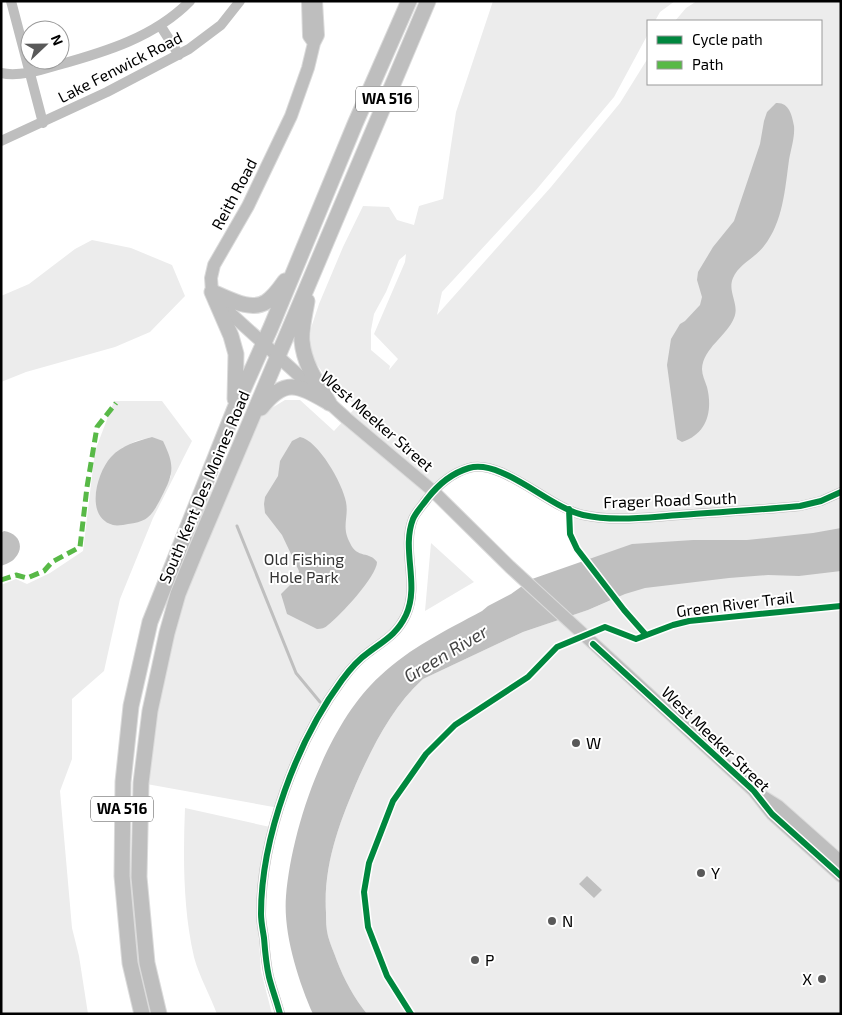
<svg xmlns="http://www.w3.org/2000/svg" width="842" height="1015" font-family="'Exo 2',sans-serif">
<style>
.green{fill:#ececec;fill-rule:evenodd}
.water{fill:#bfbfbf}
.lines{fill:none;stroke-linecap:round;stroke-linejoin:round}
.stream{stroke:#bfbfbf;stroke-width:3}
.major-casing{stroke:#dbdbdb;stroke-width:14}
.highway-casing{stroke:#dbdbdb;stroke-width:17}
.minor{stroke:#bebebe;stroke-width:10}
.major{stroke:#bebebe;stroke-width:12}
.highway{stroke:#bebebe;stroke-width:15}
.quiet{stroke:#58b947;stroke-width:5;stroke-dasharray:10 5;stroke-linecap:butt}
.cycleway-casing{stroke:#fff;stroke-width:9}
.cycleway{stroke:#00873e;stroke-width:6}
.poi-dot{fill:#595959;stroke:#fff;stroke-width:2}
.labels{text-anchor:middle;stroke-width:4;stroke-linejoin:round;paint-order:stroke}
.shield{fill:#fff;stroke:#4c4c4c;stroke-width:1}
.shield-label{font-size:15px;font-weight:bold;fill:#000}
.street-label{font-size:16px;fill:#000;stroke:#fff}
.park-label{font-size:16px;fill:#333;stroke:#fff}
.poi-label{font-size:16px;fill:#000;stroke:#fff;text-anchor:start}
.water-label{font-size:18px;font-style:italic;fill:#444;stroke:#fff}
</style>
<rect width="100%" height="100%" fill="#fff"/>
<path class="green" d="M493 1H675L660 12 655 21H648V34L614 97 536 190 442 292 437 315 551 187 620 103 648 58V84H821V21H675L686 8 697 1H841V1014H367C354 998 344 979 337 961 334 952 330 944 328 936 326 928 326 920 326 913 323 864 340 821 359 777 375 742 394 705 423 679L523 632 588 610 614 599 577 549 570 534 569 509 483 466 444 481 414 516 407 613 333 692 279 808 141 783 167 633 252 420 285 400H300L334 431 357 406 333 387 313 359 310 344 311 328 319 304 343 247 363 206 389 207 397 220 414 225 419 206 443 199 456 112ZM406 254 405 262 374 334 398 359 389 370 390 366 371 350V330L374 314 386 292 399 260Z
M92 240 131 248 172 265 185 296 150 332 115 347 26 372 1 382V296L29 284 75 249Z
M114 401H162L192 441 153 518 120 599 104 671 72 699V759L60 791 72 928 79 956 88 1014H1V585L16 579 27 584 50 573 83 551 95 451ZM152 437 171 476 156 507 122 448 136 441Z
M431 543 474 582 425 611Z
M185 808 270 827 258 927 261 971 272 1014H217C210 995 199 976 194 957 183 909 183 857 185 808Z"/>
<path class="water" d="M776 103C789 102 792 115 794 126 795 137 791 149 789 160 785 189 783 222 764 246 755 258 739 264 733 278 727 292 740 304 734 318 727 336 703 348 702 369 702 375 705 381 707 387 713 411 707 434 682 442L677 439 667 365 671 339 680 324 685 321 700 305 702 297 697 280 698 272 713 247 734 221 760 144 764 121 767 112Z
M152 437 163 441C175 466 174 473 161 498 152 515 148 522 128 524 124 525 117 526 113 525 84 517 97 472 111 457 122 445 137 441 152 437Z
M300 437C318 440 343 484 346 502 349 518 341 526 350 543 357 559 370 551 377 562 377 576 340 616 328 625 325 628 321 629 317 629L287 614 281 594 298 577 299 571 282 535 265 513 264 504 265 497 278 476 280 461 292 441Z
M841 528V571L799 576 768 575 729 578 645 588 625 594 588 610 523 632 423 679C394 705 375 742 359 777 340 821 323 864 326 913 326 920 326 928 328 936 330 944 334 952 337 961 344 979 354 998 367 1014H313C298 980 283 933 286 896 292 826 327 724 380 676 411 647 445 631 482 611L488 606 511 594 532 579 632 544 693 540H747L813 533Z
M4 531C19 533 25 547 15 558 12 562 6 564 1 566V533Z
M587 876 602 890 594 898 579 884Z"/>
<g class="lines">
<path class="stream" d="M237 526 296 673 320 702"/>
<g class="major-casing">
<path id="major" d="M316 1 318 35 314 43 308 68 291 116 248 206 214 265 211 278 212 292 231 314 346 418 433 491 510 567 753 790 772 814 841 876
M308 2 309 36 314 43
M762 796 778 806 841 862"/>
</g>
<g class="highway-casing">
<path id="highway" d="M212 292 231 336 236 354 235 399
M212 292C228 298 250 312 266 302 274 297 280 288 285 281
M307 301C305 314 301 328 302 341 304 364 317 383 329 403
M261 408C285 377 298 385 328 402
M142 1014 130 963 122 876 123 782 131 706 150 622 235 408 271 327 355 124 409 1
M159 1014 147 963 139 877 141 783 150 711 167 633 178 594 196 550 428 1"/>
</g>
<path class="minor" d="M11 1 43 123
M160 25 179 55
M1 73C19 77 41 70 58 65 105 52 155 37 190 1
M1 141 107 92 189 49 221 25 240 1
M280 1014C277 1002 272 989 269 977 266 964 265 951 264 938 263 931 261 922 261 914 261 837 297 741 342 680 350 669 359 659 369 652 385 640 397 634 406 615 420 584 401 550 413 519 416 512 422 506 427 499 437 486 452 473 469 468 501 458 550 508 583 515 614 522 648 517 680 515 720 512 760 510 800 506L821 501 841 492"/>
<use href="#major" class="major"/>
<use href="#highway" class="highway"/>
<path class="quiet" d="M1 580 16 575 27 578 44 571 52 562 80 547 87 487 97 427 116 403"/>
<g class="cycleway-casing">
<path id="cycleway" d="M569 509 570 534 577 549 624 610 646 635
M593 644 753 790 772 814 841 876
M280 1014C277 1002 272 989 269 977 266 964 265 951 264 938 263 931 261 922 261 914 261 837 297 741 342 680 350 669 359 659 369 652 385 640 397 634 406 615 420 584 401 550 413 519 416 512 422 506 427 499 437 486 452 473 469 468 501 458 550 508 583 515 614 522 648 517 680 515 720 512 760 510 800 506L821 501 841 492
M411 1014 387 976 368 927 364 892 369 863 393 801 426 754 455 725 528 677 557 647 605 627 636 639 673 625 689 621 841 606"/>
</g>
<use href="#cycleway" class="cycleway"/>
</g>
<g class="poi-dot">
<circle cx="576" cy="743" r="5"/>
<circle cx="701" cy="873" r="5"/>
<circle cx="552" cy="921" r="5"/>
<circle cx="475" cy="960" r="5"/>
<circle cx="822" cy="979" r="5"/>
</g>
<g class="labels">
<g class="shield">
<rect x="356" y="86.5" width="62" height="25" rx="4"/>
<rect x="91" y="796.5" width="62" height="25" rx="4"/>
</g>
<g class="shield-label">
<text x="387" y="104">WA 516</text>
<text x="122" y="814">WA 516</text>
</g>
<g class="street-label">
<text transform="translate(120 67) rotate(-27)" y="6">Lake Fenwick Road</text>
<text transform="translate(234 194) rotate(-62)" y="6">Reith Road</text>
<text transform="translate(377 421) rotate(41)" y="6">West Meeker Street</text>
<text transform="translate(204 487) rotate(-67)" y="6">South Kent Des Moines Road</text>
<text transform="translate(670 500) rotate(-2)" y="6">Frager Road South</text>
<text transform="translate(735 604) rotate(-7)" y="6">Green River Trail</text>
<text transform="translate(716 739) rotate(44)" y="6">West Meeker Street</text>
</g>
<g class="park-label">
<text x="304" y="565">Old Fishing<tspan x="304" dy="18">Hole Park</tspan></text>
</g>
<g class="poi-label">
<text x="586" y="749">W</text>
<text x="711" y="879">Y</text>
<text x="562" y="927">N</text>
<text x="485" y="966">P</text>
<text x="812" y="985" text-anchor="end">X</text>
</g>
<g class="water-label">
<text transform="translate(446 654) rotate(-31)" y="6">Green River</text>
</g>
</g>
<rect width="842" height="1015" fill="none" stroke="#000000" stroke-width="5"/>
<rect x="647" y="20" width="175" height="65" fill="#ffffff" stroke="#999999"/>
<rect x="657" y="36" width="25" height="8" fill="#00873e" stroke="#999999"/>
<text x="692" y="45" font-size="15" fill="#000000">Cycle path</text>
<rect x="657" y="61" width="25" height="8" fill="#58b947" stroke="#999999"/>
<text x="692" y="70" font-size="15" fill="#000000">Path</text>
<g transform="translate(45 45) rotate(68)"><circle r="24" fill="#ffffff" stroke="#999999"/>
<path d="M0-4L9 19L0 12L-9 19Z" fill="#595959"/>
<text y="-8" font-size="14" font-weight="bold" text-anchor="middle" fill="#000000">N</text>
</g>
</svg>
